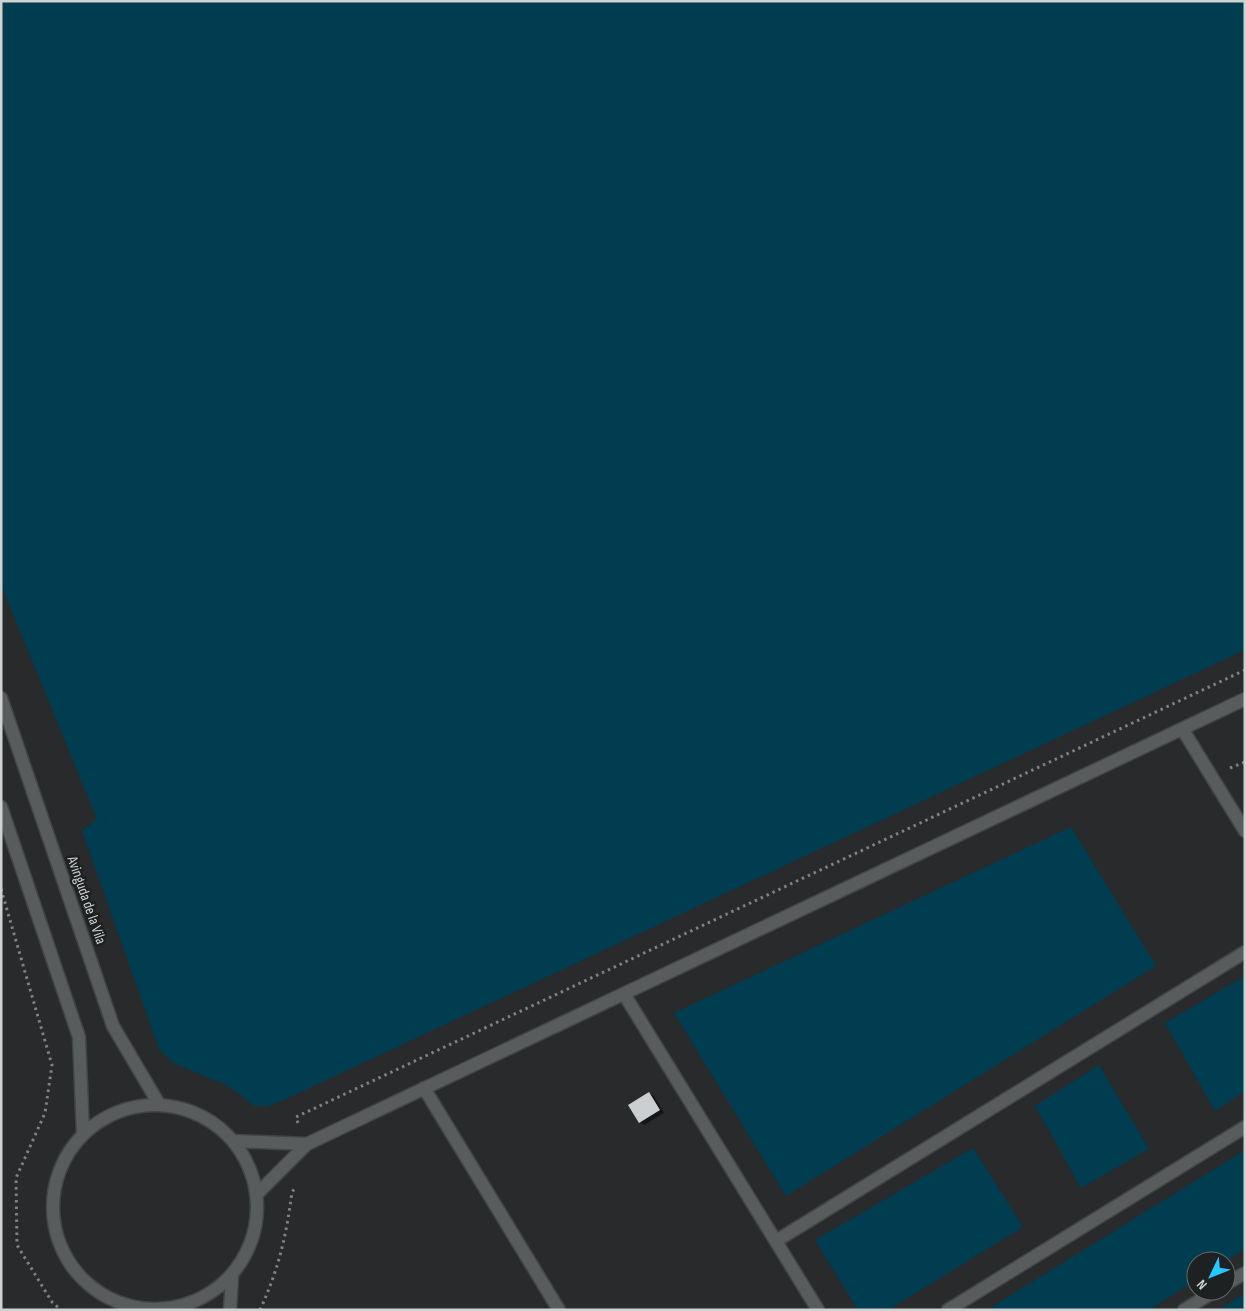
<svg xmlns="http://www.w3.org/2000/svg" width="1246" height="1311" font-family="'Sofia Sans Condensed',sans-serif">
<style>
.green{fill:#013d50}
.shadow{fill:#0007}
.building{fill:#cccfd1}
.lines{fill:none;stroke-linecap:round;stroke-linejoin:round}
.street-casing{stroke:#424545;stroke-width:15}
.secondary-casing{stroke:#424545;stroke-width:15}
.path{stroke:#7f8182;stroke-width:3;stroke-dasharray:2.5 4;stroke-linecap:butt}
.street{stroke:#595c5d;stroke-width:12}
.secondary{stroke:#595c5d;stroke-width:12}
.labels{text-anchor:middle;stroke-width:5;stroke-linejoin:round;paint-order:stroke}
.street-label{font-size:15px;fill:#d0d2d2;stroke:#1e2122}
</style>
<rect width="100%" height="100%" fill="#282a2c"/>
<path class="green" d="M1 1H1245V650L286 1099 268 1106H254L240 1094 224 1084 173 1063 159 1049 82 831 97 819 1 585Z
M1071 827 1156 966 786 1196 674 1013Z
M1245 976V1091L1215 1111 1165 1023Z
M1099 1065 1149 1149 1081 1188 1035 1106Z
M973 1148 1023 1227 888 1310H858L815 1240Z
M1245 1150V1249L1226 1261H1196V1280L1149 1310H987Z
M1245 1293V1310H1218Z"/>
<path class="shadow" d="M649 1093 654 1096 664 1113 644 1125 640 1122Z"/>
<path class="building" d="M649 1092 660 1110 639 1123 628 1105Z"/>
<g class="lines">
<g class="street-casing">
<path id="street" d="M1183 730 1245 831
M624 994 818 1310
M424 1088 559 1310
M234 1141 307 1144
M257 1194 307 1144 1245 699
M776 1241 1245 952
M1226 1284 1245 1273
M948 1310 1245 1127
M1184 1310 1215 1291"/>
</g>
<g class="secondary-casing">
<path id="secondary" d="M1 698 113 1026 159 1104
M1 807 79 1037 83 1134
M53 1207a102 102 0 1 1 204 0a102 102 0 1 1-204 0Z
M230 1310 232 1276"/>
</g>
<path class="path" d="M1230 768 1245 762
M1 889 52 1065 45 1113 16 1178 17 1245 52 1302 61 1310
M298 1123 296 1117 1245 670
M260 1310C279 1268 286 1237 292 1192L296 1187"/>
<use href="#street" class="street"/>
<use href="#secondary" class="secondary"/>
</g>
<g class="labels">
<g class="street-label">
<text transform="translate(87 900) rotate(71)" y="5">Avinguda de la Vila</text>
</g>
</g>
<rect width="1246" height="1311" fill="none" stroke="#d0d2d2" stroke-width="5"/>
<g transform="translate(1211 1276) rotate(227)"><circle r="24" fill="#1e2122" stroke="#656868"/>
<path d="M0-4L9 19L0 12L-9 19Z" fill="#27c8ff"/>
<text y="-8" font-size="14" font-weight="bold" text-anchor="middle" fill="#d0d2d2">N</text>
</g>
</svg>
